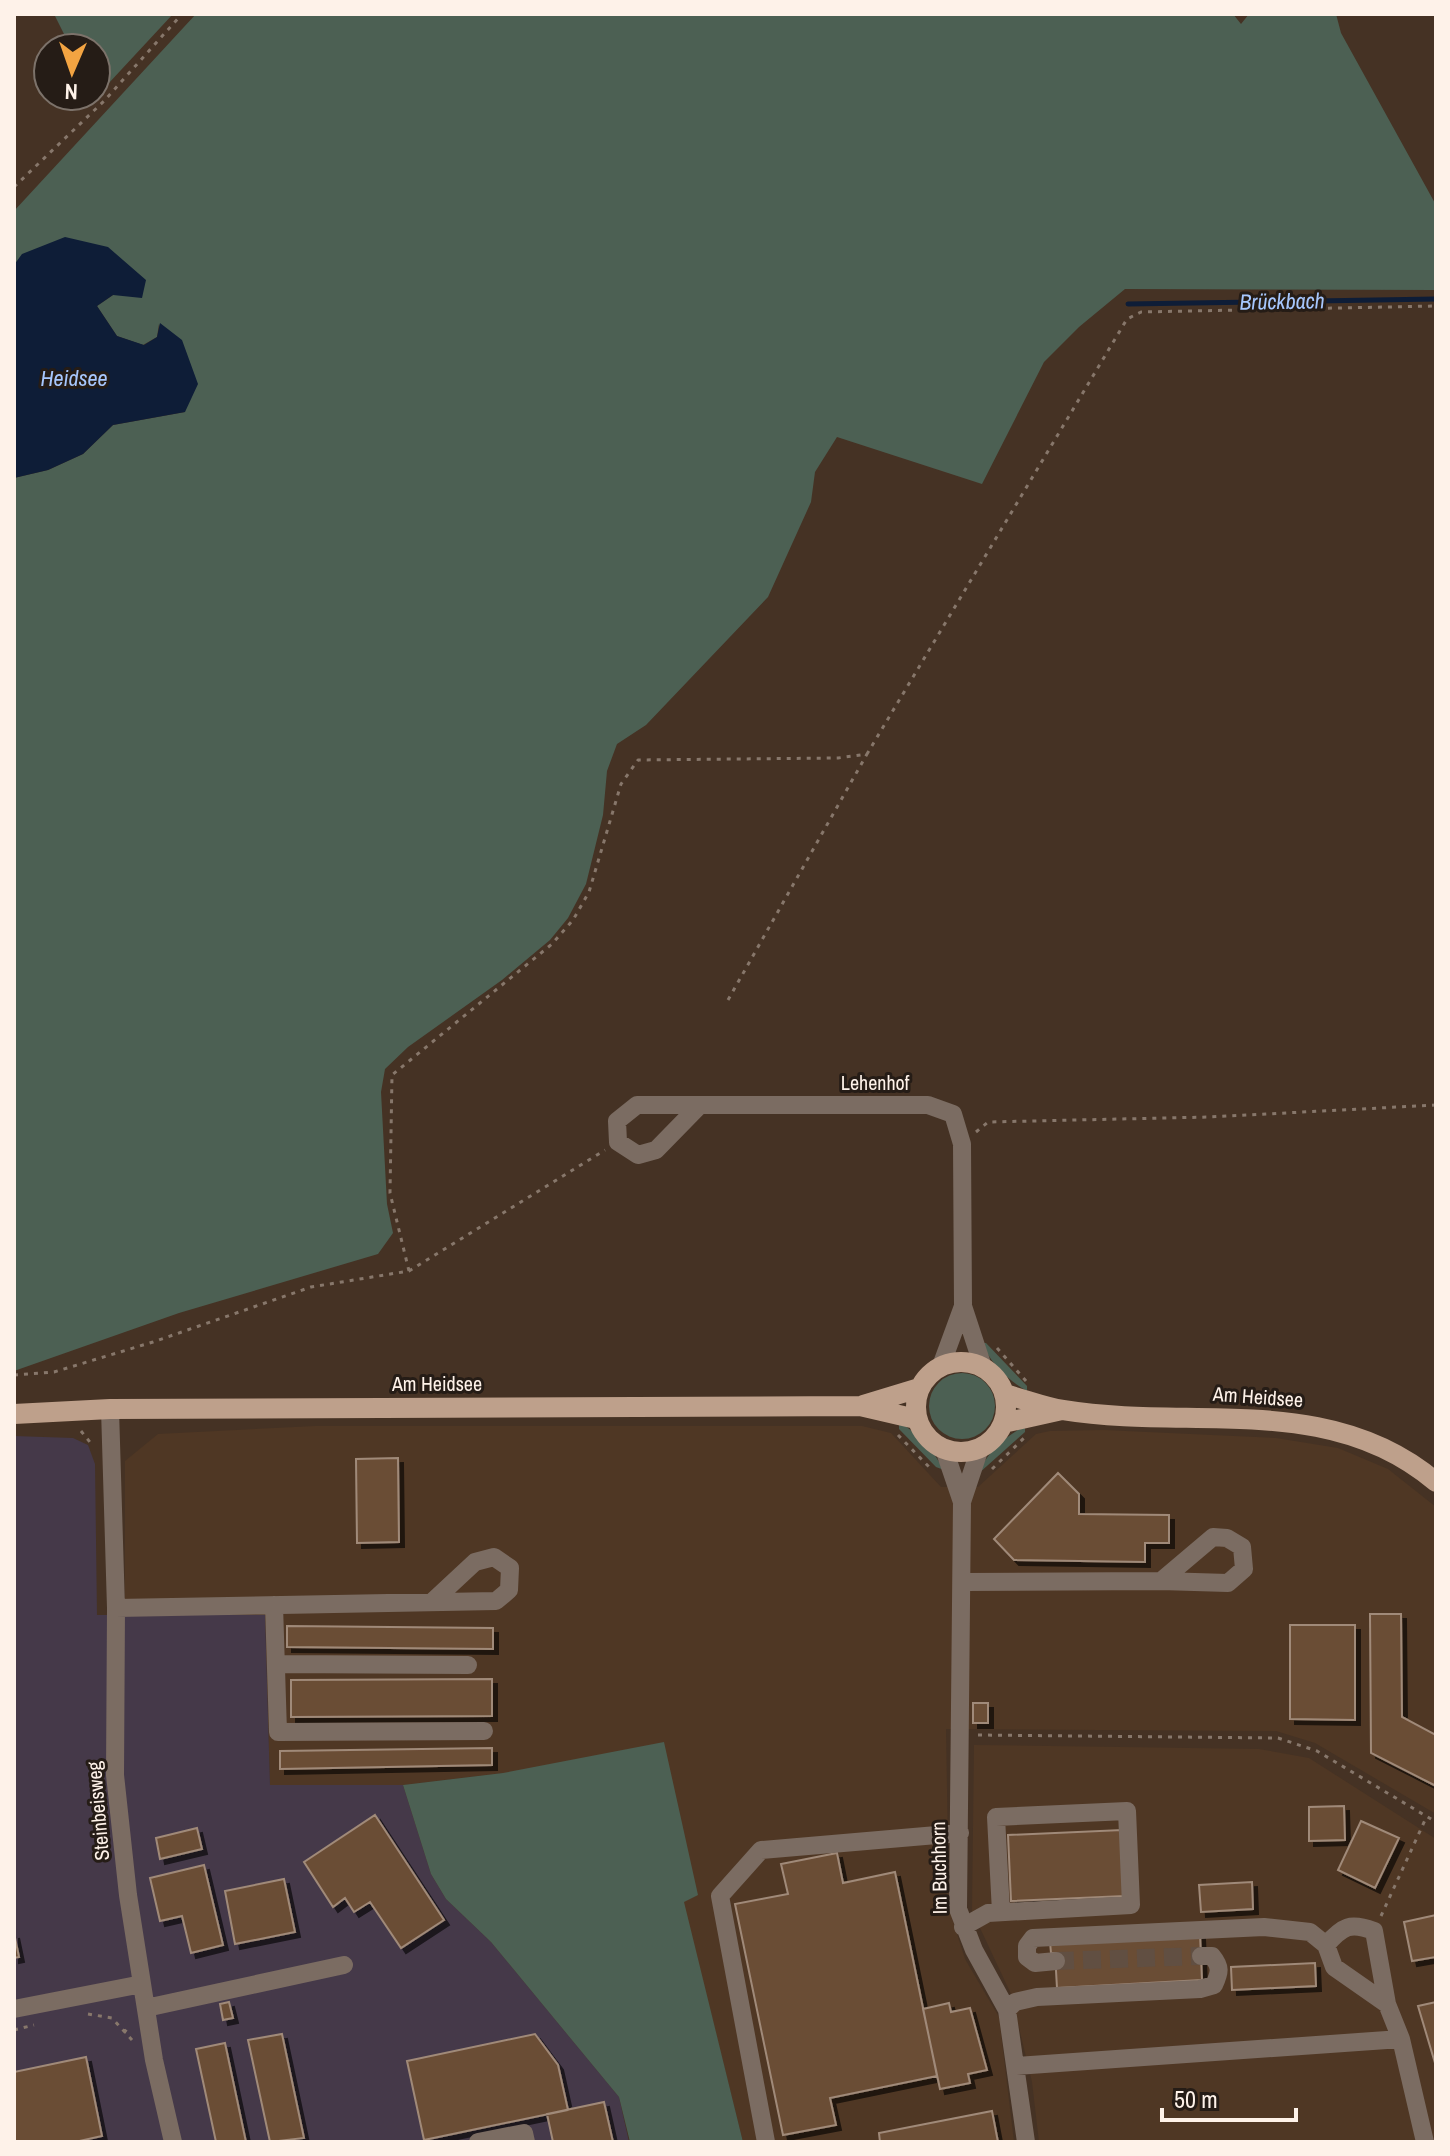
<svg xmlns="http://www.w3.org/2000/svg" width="1450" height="2156" font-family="'Archivo Narrow',sans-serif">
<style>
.built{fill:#4f3724}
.industrial{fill:#453949}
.green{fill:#4c6053}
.water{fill:#0e1d37}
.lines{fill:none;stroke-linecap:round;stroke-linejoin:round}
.stream{stroke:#0e1d37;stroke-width:5}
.building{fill:#6b4d36;stroke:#a08a79;stroke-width:2;filter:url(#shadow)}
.minor-tunnel{stroke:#614f42;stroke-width:18;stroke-dasharray:18 9;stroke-linecap:butt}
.path{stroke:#87776b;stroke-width:3;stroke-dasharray:4 6;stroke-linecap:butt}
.minor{stroke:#7b6c62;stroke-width:18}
.major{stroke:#bea08b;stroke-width:20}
.labels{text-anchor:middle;stroke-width:6;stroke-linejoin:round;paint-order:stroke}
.street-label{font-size:20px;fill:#fef2e9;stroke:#251c16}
.water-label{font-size:22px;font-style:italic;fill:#a7c7fd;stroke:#251c16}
</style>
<defs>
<filter id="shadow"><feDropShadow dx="5" dy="5" stdDeviation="0" flood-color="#0009"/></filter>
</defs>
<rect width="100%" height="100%" fill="#453224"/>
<path class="built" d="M315 1426H862L891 1433 941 1487H978L1036 1434 1050 1431 1104 1430 1276 1438 1338 1448 1388 1469 1436 1507V1814L1315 1743 1276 1731 946 1729 949 1909 965 1959 999 2017 1014 2142H743L683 1902 503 1773 403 1785H270L265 1615H125V1461L158 1434Z
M974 1745 1259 1749 1309 1758 1436 1839V2142H1039L1032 2082 1011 1994 972 1911Z"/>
<path class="industrial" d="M14 1436 73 1438 88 1445 95 1464 97 1615H265L270 1785H403L431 1874 446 1899 491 1942 619 2097 629 2142H14Z"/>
<path class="green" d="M54 14H173L95 98 96 48H71Z
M196 14H1233L1241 24 1249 14H1336L1341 33 1436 205V290L1125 289 1079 327 1044 362 982 484 837 437 815 472 811 502 768 597 646 725 617 744 607 771 603 815 586 884 568 918 550 940 502 980 408 1047 385 1069 381 1092 387 1204 393 1233 378 1254 179 1313 14 1371V478L48 470 83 454 113 425 185 412 159 324 157 337 143 345 117 336 97 306 113 295 14 265V211Z
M982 1343H986L1027 1386V1391C1009 1381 990 1363 982 1343Z
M929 1406a33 33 0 1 1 66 0a33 33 0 1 1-66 0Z
M899 1422C919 1434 933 1450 944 1470L936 1467 899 1429Z
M1025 1426V1432L978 1474C988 1451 1003 1438 1025 1426Z
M664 1742 698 1895 684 1902 743 2142H630L619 2097 491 1942 446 1899 431 1874 403 1785 503 1773Z"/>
<path class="water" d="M65 237 108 247 146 280 142 298 113 295 97 306 117 336 144 345 157 337 160 323 182 340 198 384 185 412 113 425 83 454 48 470 14 478V265L22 254Z"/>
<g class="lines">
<path class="stream" d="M1128 304 1436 299"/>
</g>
<path class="building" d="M398 1458 399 1542 357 1543 356 1459Z
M1058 1473 1079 1494V1514L1169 1515V1543H1145V1562L1014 1560 994 1539Z
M1370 1614H1401L1402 1717 1436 1735V1786L1371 1753Z
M1290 1625H1355V1720L1290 1719Z
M287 1626 493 1628V1649L287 1647Z
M492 1679V1716L291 1717V1680Z
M973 1703H988V1723H973Z
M492 1748V1765L280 1769V1751Z
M1344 1806 1345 1840 1309 1841V1807Z
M375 1815 444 1920 401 1948 370 1902 354 1912 345 1898 333 1907 304 1862Z
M1361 1821 1399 1838 1375 1888 1338 1870Z
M197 1828 202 1849 160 1859 156 1838Z
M1122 1830 1125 1896 1011 1901 1008 1835Z
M837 1853 843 1883 895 1872 937 2076 830 2098 836 2125 783 2135 735 1904 788 1894 781 1864Z
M204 1865 223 1945 191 1953 182 1916 160 1921 150 1878Z
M284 1879 295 1932 235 1944 225 1891Z
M1252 1882 1253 1909 1201 1912 1199 1885Z
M1436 1915V1957L1412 1961 1404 1922Z
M14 1933 19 1957 14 1958Z
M1200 1934 1202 1980 1057 1988 1055 1953H1051L1050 1942Z
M1315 1963 1316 1986 1232 1990 1231 1967Z
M229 2002 233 2018 223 2020 220 2004Z
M1436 2002V2063H1435L1418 2006Z
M949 2003 951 2012 970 2008 987 2070 968 2074 970 2083 940 2089 923 2009Z
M282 2034 304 2138 270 2142 248 2040Z
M535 2034 558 2065 568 2110 424 2140 407 2061Z
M225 2043 246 2142H216L196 2049Z
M86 2057 102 2136 75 2142H14V2072Z
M604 2102 613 2142H553L547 2114Z
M992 2111 998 2142H880L879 2133Z"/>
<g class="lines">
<path class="minor-tunnel" d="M1056 1961 1201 1956"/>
<path class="path" d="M14 187 104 101 182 14
M728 1000 867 754
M976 1132 988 1122 1209 1117 1436 1105
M409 1271 390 1193 392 1075 552 944 573 920 589 892 621 784 638 760 838 758 867 754 1127 319 1141 312 1436 306
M997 1348 1026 1381
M14 1375 54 1372 153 1342 311 1287 409 1271 605 1150
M81 1431 93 1446
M898 1435 932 1470
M992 1469 1024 1438
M978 1735 1278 1738 1317 1751 1436 1822
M1381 1916 1426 1818
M88 2014 112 2018 133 2041
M14 2030 34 2025
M124 2033 129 2026"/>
<path class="minor" d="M699 1106 656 1150 638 1155 618 1142 617 1121 637 1105H928L953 1114 962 1144 963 1306 983 1367
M941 1366 963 1306
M110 1409 116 1608 115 1775 128 1895 154 2060 173 2142
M980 1448 962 1502 958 1909 974 1950 1007 2010 1026 2142
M944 1449 962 1502
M964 1582 1161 1581 1213 1537 1227 1538 1242 1547 1244 1569 1228 1583 1161 1581
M274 1605 278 1732 484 1731
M116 1608 496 1601 509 1590 510 1568 494 1557 475 1562 432 1602
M276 1664 468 1665
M963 1927 988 1913 1131 1905 1127 1811 996 1817 1001 1912
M1056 1961 1035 1963 1027 1957V1946L1033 1938 1264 1927 1310 1932 1326 1945
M1387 2004 1334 1967 1326 1945C1343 1926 1350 1922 1374 1931L1387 2004 1401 2039 1425 2142
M146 2008 344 1965
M14 2009 142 1984
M1007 2010 1015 2002 1037 1997 1200 1989 1214 1985C1220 1972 1221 1967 1212 1956H1201
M1016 2066 1401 2039
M478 2142 524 2133 526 2142
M766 2142 720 1896 761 1850 960 1833"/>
<path class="major" d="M916 1407a45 45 0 1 1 90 0a45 45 0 1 1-90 0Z
M1004 1394C1024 1399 1044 1407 1063 1410 1190 1431 1329 1391 1436 1482
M863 1405 919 1388
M14 1414 110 1409 860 1406 916 1419
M1003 1423 1062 1410"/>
</g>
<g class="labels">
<g class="street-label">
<text x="875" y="1090">Lehenhof</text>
<text x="437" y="1391">Am Heidsee</text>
<text transform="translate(1258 1397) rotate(4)" y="7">Am Heidsee</text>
<text transform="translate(98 1811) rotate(-95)" y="7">Steinbeisweg</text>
<text transform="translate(939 1868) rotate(-91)" y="7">Im Buchhorn</text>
</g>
<g class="water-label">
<text transform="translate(1282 301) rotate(-1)" y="8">Brückbach</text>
<text x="74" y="386">Heidsee</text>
</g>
</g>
<rect width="1450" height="2156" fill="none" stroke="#fef2e9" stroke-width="32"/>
<g transform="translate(72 72) rotate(182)"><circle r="38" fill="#251c16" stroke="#7c726a" stroke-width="2"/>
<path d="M0-6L14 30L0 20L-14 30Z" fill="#f3a442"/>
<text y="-12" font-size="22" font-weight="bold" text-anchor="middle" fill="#fef2e9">N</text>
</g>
<path d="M1162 2108v12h134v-12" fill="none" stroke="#fef2e9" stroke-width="4"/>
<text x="1174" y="2108" font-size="24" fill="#fef2e9" stroke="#251c16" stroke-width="6" paint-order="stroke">50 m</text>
</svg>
